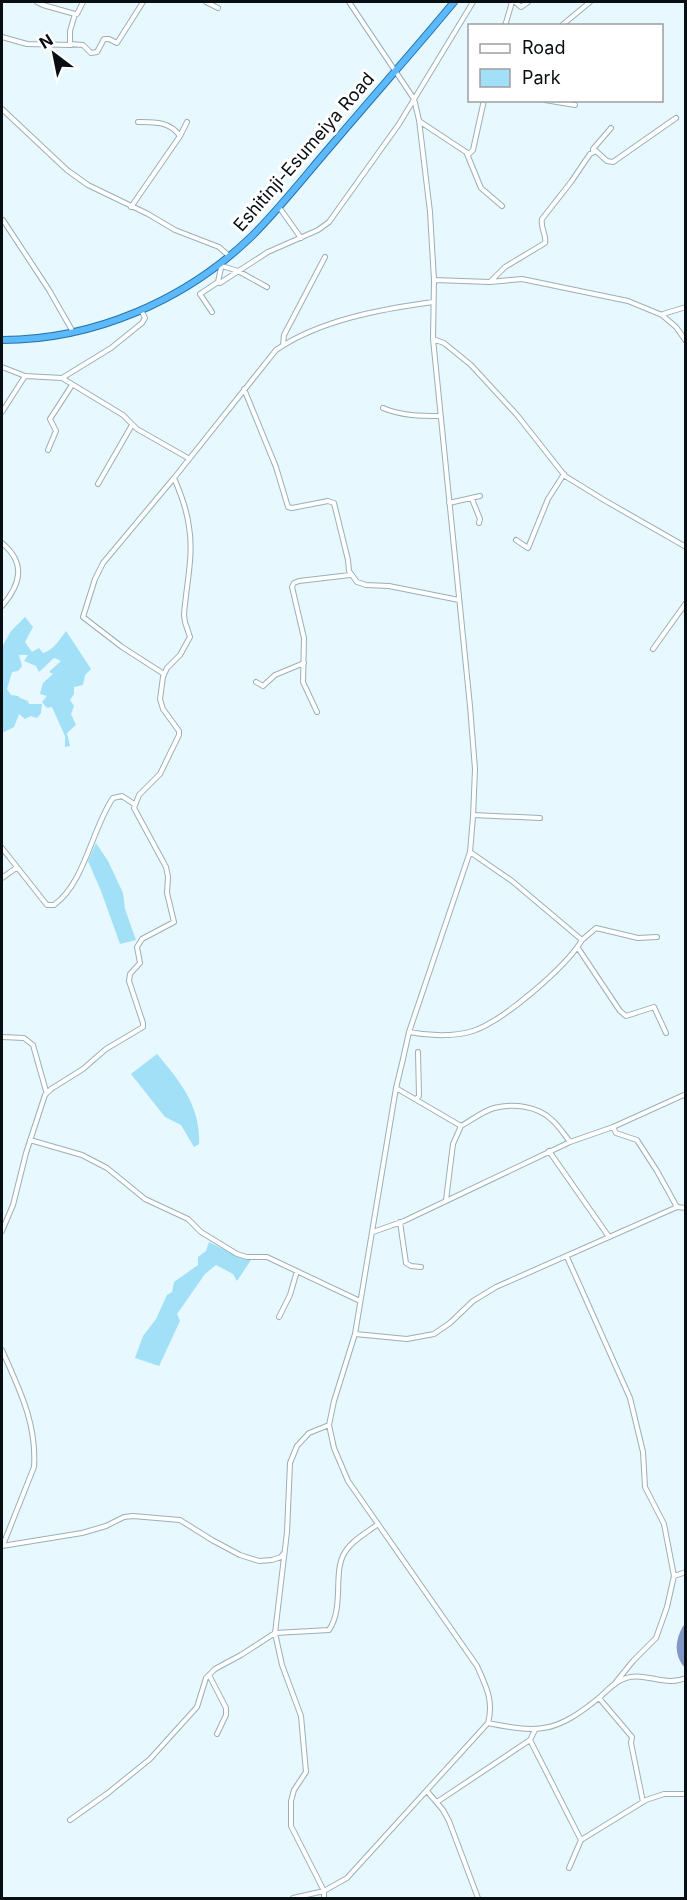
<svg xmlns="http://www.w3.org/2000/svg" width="687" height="1900" font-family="Inter,sans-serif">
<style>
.green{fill:#a1e0f7}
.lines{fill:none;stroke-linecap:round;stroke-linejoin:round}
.river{stroke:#8398c9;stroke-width:8}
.minor-casing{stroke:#9bafb7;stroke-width:6}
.trunk-casing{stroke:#2473aa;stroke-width:8}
.minor{stroke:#fff;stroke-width:4}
.trunk{stroke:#5cbafc;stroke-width:6}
.labels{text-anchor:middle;stroke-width:6;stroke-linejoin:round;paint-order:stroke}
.street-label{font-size:18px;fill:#080f12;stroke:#fff}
</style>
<rect width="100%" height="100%" fill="#e7f8ff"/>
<path class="green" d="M25 617 33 627 25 642 32 652 39 648 43 653C54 650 59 640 66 631L91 669 85 675 83 685 74 687V694L70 700 74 706 71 714 76 725 67 733 70 746 65 747V736L52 707 47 708 42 702 47 696 40 694 43 683 53 674 49 672 61 661 54 658 39 672 36 666 24 661 28 655H19L22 666 18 671 12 672 7 689 11 695 18 696 20 698 28 701 29 704H42L41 713 37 718 31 716 25 719 19 714 14 727 2 733V647L11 631Z
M96 843 108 861 123 893 125 909 136 940 120 944 101 891 88 861Z
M157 1054C180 1081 201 1107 199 1144L194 1147 181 1125 165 1117 131 1074Z
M209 1242 243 1259 251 1260 237 1281 233 1274 216 1265 205 1274 177 1314 180 1321 159 1366 135 1358 143 1336 156 1319 167 1295 172 1292 174 1282 198 1265V1257L206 1251Z"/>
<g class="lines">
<path class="river" d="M686 1629C680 1640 678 1652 686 1663"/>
<g class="minor-casing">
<path id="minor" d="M37 2 43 5 75 14
M83 2 77 14H75L70 31V44L83 45 91 53 97 52 104 39H109L117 43 143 2
M206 2 218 8
M515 2 521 7 528 2
M505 26 512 2
M561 26 590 2
M2 37 27 44 71 45
M545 100 575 105
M2 109 67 170 88 185 148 214 175 230 219 247 229 256
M419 121 469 154 473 150 484 100
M180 136 187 122
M593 152V149L611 128
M467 154 481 188 502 206
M131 207 180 136C169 121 154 122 138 122
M279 207 301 238
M3 220 49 290 73 332
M218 265 221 268 218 282 220 283 268 252 318 230 329 222 399 124 473 2
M219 265 238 271 267 287
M434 280 490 282 522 279 628 301 662 315 676 327 686 341
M490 282 505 267 545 243C547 235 540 228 542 219L571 182 590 154 596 151 607 161 613 162 676 118
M212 312 200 294 218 282
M663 314 686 307
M433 339 444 343 471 365 517 415 565 476 604 500 686 547
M283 345 284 335 325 257
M2 367 25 376 62 378 111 348 142 323 145 318 141 310
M62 378 123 415 137 429 188 458
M244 389 276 467 288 507 292 508 328 501 334 503 348 560 349 571 357 582 366 585 389 586 459 600
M383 408C402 416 421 416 441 416
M2 412 25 376
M48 450 56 431 50 419 72 385
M98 484 132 425
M472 499 480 519 479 523
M449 503 480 496
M516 540 528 548 548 499 564 474
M2 543C26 563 21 584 2 606
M653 649 686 603
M164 674 122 647 83 617 95 579 103 563 174 478 276 350C320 320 381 309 433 302
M256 682 263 686 275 675 304 663
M317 712 303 682 304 638 292 587 294 583 299 581 350 575
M473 815 540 818
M2 848 43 900 47 905H54C85 883 92 828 113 798L122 796 134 804
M2 878 16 868
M582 940 596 928 638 938 657 937
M578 948 620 1011 626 1016 654 1007 666 1033
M409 1032C429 1036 454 1037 473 1031 503 1021 566 967 582 940L512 881 470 852
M2 1037 24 1038 33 1045 46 1091
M396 1088 461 1126 453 1144 446 1200
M416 1099 419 1096 418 1052
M461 1126C472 1120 483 1111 494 1108 513 1103 538 1106 552 1120 559 1126 564 1134 570 1142
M613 1127 616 1133 637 1140 657 1171 677 1207
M30 1140 82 1155 107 1168 145 1199 188 1219 201 1232 237 1254 247 1257H267L360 1301
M549 1151 609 1237
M400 1222 406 1263 411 1266 421 1267
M2 1231 13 1205 26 1153 45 1095 51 1089 83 1069 106 1049 143 1027V1023L129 981 130 974 140 963 137 947 142 939 174 922 167 893 168 877 166 867 134 808 139 795 160 774 179 735V731L163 709 160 699 163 677 167 668 180 655 190 637 185 622 184 615C186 586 194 555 189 527 187 510 181 494 174 478
M373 1232 404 1221 570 1142 613 1127 686 1094
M567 1257 630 1398 643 1452 645 1487 664 1524 674 1576 667 1607 656 1638 633 1661 616 1682
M279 1317 290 1295 297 1271
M355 1334 407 1339 434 1334 450 1323 473 1301 496 1287 677 1207 686 1208
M2 1350C19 1389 37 1423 34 1467L3 1545
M2 1546 82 1533 106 1526 124 1517 133 1516 180 1520 212 1540 240 1555 259 1561 272 1560 281 1557 283 1554
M674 1576 686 1572
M209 1675 226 1708V1715L217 1734
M599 1698 632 1737 631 1743 643 1802
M488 1723C541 1734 557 1732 600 1697 608 1690 615 1681 626 1678 646 1672 666 1687 686 1678
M530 1740 581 1840
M427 1791 443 1810 449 1821 478 1898
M437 1802 530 1740 535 1730
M70 1820 108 1793 150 1759 197 1707 206 1678 215 1669 241 1655 275 1633 329 1630C345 1606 332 1572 345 1552 352 1540 368 1532 378 1524
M569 1868 581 1840 646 1800 664 1794H686
M293 1898 324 1891 347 1878 488 1723C494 1701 486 1686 477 1666L348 1481 334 1448 329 1425 334 1401 355 1334 396 1088 403 1059 409 1032 470 852 473 817 475 769 470 706 433 339 434 280 430 212 419 120 414 99 349 2
M324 1898V1891L291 1826V1801L294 1790 306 1772 301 1716 282 1665 275 1633 287 1532 290 1463 297 1446 309 1433 329 1425"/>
</g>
<g class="trunk-casing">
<path id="trunk" d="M2 340C94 340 186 300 252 236 282 206 308 172 336 140 375 94 416 48 454 2"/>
</g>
<use href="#minor" class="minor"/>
<use href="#trunk" class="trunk"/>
</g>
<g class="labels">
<g class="street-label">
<text transform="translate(304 152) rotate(-49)" y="6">Eshitinji-Esumeiya Road</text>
</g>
</g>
<rect width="687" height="1900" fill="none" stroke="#080f12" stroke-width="6"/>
<rect x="468" y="24" width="195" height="78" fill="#ffffff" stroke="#9c9fa0" stroke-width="1.5"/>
<rect x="480" y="44" width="30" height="9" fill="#ffffff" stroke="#9c9fa0" stroke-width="1.5"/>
<text x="522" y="54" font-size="18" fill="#080f12">Road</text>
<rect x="480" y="69" width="30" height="18" fill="#a1e0f7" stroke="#9c9fa0" stroke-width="1.5"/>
<text x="522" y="84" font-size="18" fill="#080f12">Park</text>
<g transform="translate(54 54) rotate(328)" stroke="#ffffff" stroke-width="4.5" paint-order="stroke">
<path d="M0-4.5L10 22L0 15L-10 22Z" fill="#080f12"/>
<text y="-9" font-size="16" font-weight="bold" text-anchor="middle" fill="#080f12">N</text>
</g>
</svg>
